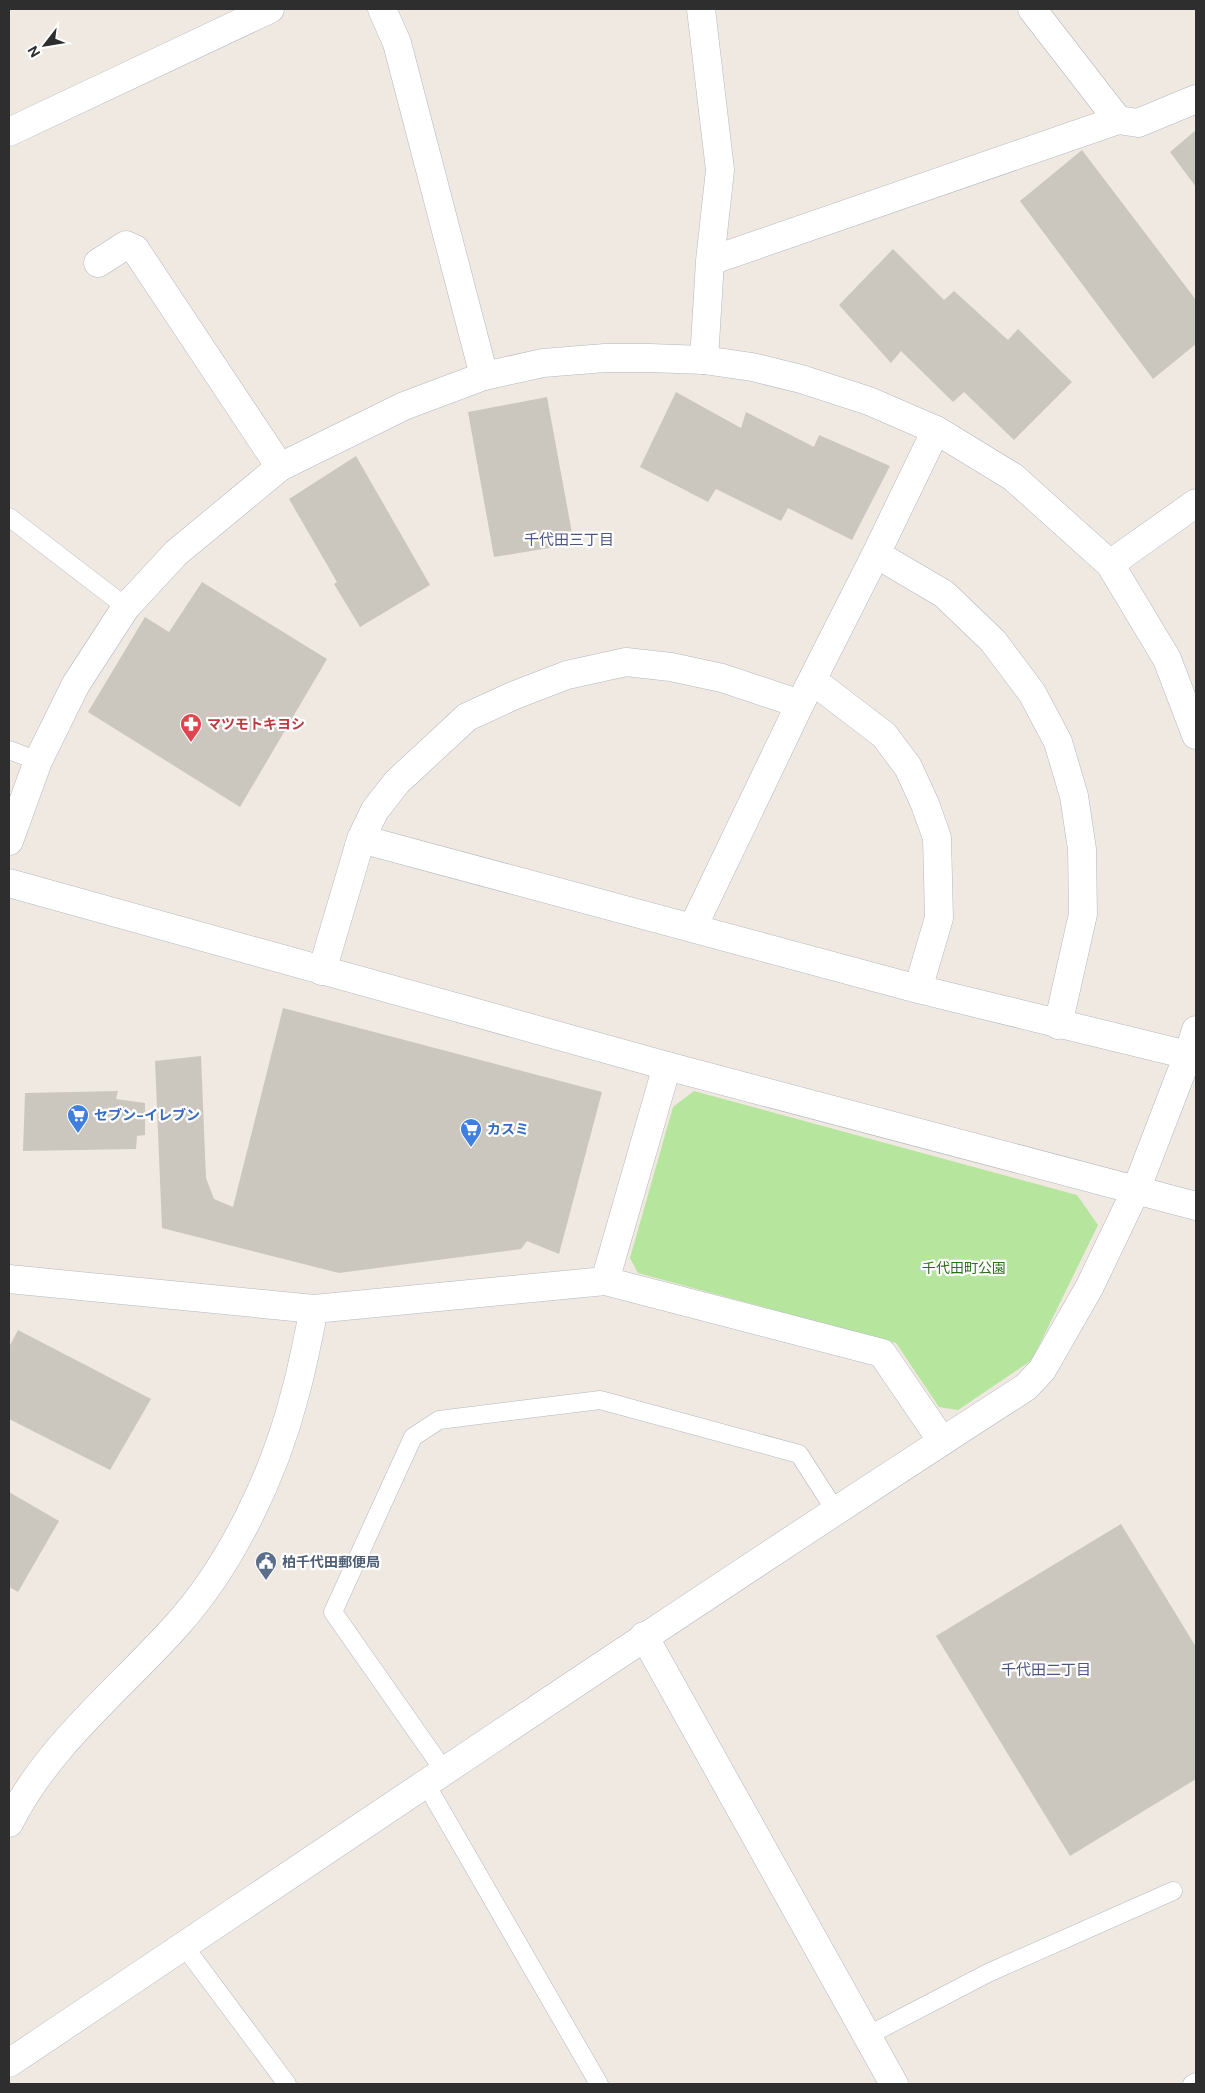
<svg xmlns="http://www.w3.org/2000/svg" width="1205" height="2093" font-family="'DM Sans','Noto Sans JP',sans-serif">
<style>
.green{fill:#b6e59e}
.building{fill:#cbc7bf}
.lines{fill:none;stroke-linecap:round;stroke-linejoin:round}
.service-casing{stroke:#b4b7c1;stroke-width:19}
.pedestrian-casing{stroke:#b4b7c1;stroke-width:29}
.minor-casing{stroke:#b4b7c1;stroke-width:29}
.tertiary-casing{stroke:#b4b7c1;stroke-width:29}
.service{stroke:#fff;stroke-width:18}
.pedestrian{stroke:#fff;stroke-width:28}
.minor{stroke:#fff;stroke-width:28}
.tertiary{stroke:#fff;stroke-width:28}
.labels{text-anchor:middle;stroke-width:4.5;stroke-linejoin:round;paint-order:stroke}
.health-label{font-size:14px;font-weight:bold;fill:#be3a42;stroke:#fff;text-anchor:start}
.shop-label{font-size:14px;font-weight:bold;fill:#366cbe;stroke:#fff;text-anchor:start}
.park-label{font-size:14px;fill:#2c6e1b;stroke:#fff}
.service-label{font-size:14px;font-weight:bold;fill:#4e5e75;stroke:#fff;text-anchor:start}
.neighbourhood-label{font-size:15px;fill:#4d5680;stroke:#fff}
</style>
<rect width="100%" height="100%" fill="#efe9e1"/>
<path class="green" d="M694 1091 1077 1195 1098 1225 1032 1360 958 1410 939 1407 896 1343 638 1273 630 1258 673 1107Z"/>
<path class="building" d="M1196 130V187L1170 152Z
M1082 150 1196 300V344L1153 379 1020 201Z
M893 249 944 300 954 291 1008 340 1018 329 1072 382 1014 440 964 392 953 402 901 351 891 363 839 305Z
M676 392 741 428 746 412 814 447 819 435 890 466 852 540 788 508 781 521 716 489 708 502 640 467Z
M547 397 574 544 494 557 468 412Z
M356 456 430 585 360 627 334 584 337 582 289 499Z
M202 582 327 659 240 807 88 712 145 617 169 632Z
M283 1008 602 1092 559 1254 527 1241 521 1249 339 1273 162 1228 155 1061 201 1056 206 1178 214 1199 233 1207Z
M118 1091 116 1099 145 1103V1135L137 1136 136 1149 23 1151 25 1093Z
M18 1330 151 1399 110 1470 9 1419V1347Z
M9 1492 59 1521 18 1592 9 1587Z
M1121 1524 1196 1647V1779L1070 1856 936 1636Z"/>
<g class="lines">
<g class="service-casing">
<path id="service" d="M9 517 126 607
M9 750 38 761
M445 1772 333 1612 413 1437 439 1420 600 1400 799 1454 835 1510
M426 1784 599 2084
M184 1946 287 2084
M867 2036 988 1973 1173 1891
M1192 2084 1196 2082"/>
</g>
<g class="pedestrian-casing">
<path id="pedestrian" d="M1118 120 1138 123 1196 99"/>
</g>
<g class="minor-casing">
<path id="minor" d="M382 9 397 43 484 376
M701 9 720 170 710 261 704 360
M9 132 270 9
M710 261 1118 120 1032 9
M98 263 126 245 135 249 280 467
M876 554 944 594 993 641 1032 693 1058 742 1074 796 1082 849 1083 914 1058 1025
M1110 564 1196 503
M812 680 884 735 908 767 925 804 937 838 939 918 918 989
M361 839 918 989 1196 1057
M693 927 800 704 876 554 936 430
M322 971 361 839 375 810 397 782 467 717 515 695 567 675 626 662 671 667 722 678 800 704
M9 1279 314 1309 605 1281 882 1353 942 1441
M605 1281 667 1066
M644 1636 894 2084
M9 1823C48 1745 119 1690 177 1625 232 1564 275 1473 295 1394 303 1366 308 1337 314 1309"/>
</g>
<g class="tertiary-casing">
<path id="tertiary" d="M9 841 38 761 76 684 126 607 176 553 280 467 404 406 484 376 543 363 605 358H650L704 360 752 367 801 379 869 401 936 430 1013 477 1110 564 1167 659 1196 735
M9 883 667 1066 1196 1206
M9 2063C347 1837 684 1608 1026 1387L1042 1370 1089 1288 1136 1190 1188 1055 1196 1030"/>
</g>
<use href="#service" class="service"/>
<use href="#pedestrian" class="pedestrian"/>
<use href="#minor" class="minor"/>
<use href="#tertiary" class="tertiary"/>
</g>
<defs>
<g id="pharmacy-pin" transform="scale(1.125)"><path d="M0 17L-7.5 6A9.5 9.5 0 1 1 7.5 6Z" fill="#e0444e" stroke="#fff"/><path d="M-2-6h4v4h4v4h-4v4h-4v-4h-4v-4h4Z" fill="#fff"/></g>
<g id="supermarket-pin" transform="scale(1.125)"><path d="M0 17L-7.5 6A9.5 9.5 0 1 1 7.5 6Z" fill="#3f7fe0" stroke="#fff"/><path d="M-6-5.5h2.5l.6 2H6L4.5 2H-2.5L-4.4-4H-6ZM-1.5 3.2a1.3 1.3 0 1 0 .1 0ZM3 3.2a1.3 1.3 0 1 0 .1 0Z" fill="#fff"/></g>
<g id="civic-pin" transform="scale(1.125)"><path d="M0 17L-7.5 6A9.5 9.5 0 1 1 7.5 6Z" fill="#5c6f8a" stroke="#fff"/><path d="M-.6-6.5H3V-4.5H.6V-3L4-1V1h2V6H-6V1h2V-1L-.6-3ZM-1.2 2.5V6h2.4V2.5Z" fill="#fff"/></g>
</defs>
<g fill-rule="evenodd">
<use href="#pharmacy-pin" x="191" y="724"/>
<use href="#supermarket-pin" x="78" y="1115"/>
<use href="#supermarket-pin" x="471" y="1129"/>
<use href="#civic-pin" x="266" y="1562"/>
</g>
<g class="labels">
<g class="health-label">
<text x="207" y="729">マツモトキヨシ</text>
</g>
<g class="shop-label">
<text x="94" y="1120">セブン-イレブン</text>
<text x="487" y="1134">カスミ</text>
</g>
<g class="park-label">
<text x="964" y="1273">千代田町公園</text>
</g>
<g class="service-label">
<text x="282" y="1567">柏千代田郵便局</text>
</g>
<g class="neighbourhood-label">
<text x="569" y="545">千代田三丁目</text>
<text x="1046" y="1675">千代田二丁目</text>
</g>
</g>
<rect width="1205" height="2093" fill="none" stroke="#2e2e2e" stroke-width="20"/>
<g transform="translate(45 45) rotate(239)" stroke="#ffffff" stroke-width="4" paint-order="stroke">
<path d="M0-4L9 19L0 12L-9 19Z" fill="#2e2e2e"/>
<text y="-8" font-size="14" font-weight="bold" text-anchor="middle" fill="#2e2e2e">N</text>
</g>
</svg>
